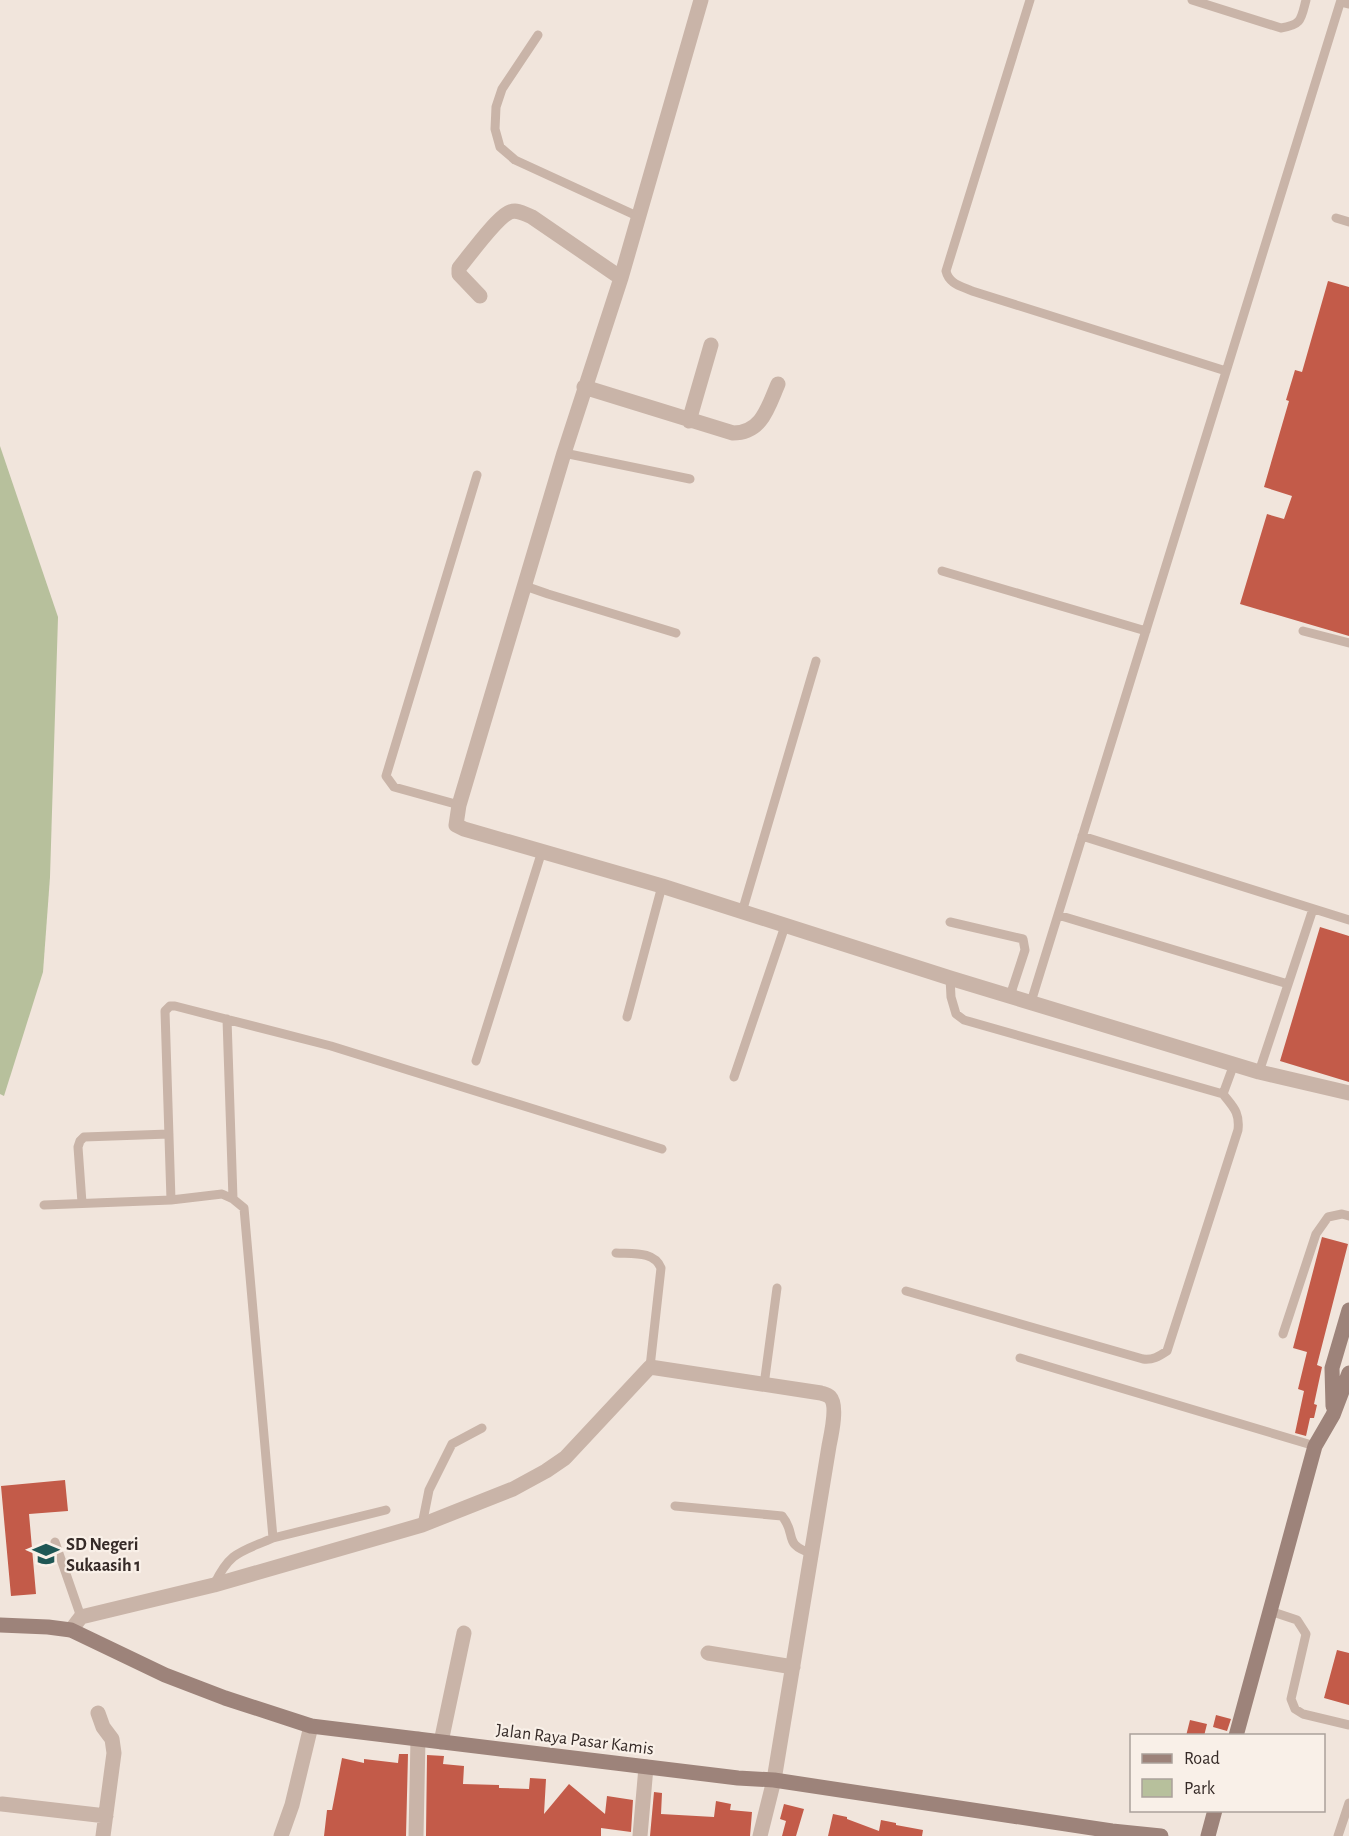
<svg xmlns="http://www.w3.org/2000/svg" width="1349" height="1836" font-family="'Alegreya Sans',sans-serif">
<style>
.green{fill:#b7c09c}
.building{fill:#c35b49}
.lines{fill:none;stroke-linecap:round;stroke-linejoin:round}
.lane{stroke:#c9b4a8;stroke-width:9}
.street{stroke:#c9b4a8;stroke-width:15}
.secondary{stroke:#9d837a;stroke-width:15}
.labels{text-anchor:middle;stroke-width:4.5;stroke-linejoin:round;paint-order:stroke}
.poi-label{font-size:18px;font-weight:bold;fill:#362b28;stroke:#f9f0e8;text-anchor:start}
.street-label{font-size:18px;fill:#362b28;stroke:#f9f0e8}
</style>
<rect width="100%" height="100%" fill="#f1e5dc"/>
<path class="green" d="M0 446 58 617 50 877 43 972 4 1096 0 1094Z"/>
<path class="building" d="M1328 281 1349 287V636L1240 604 1267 514 1284 519 1292 496 1264 487 1289 401 1286 400 1295 370 1302 372Z
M1320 927 1349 936V1082L1280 1061Z
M1322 1237 1348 1244 1317 1365 1322 1367 1314 1404 1317 1405 1314 1418H1310L1306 1436 1295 1433 1304 1391 1298 1389 1307 1352 1293 1348Z
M65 1480 68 1511 29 1514 36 1594 11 1596 1 1486Z
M1337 1650 1349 1653V1705L1324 1698Z
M1216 1715 1231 1719 1227 1731 1213 1727Z
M1190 1720 1207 1724 1204 1736H1186Z
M399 1754H408L406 1836H324L327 1810H332L342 1758 364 1763V1759L398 1763Z
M427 1755 444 1756 443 1764 464 1766 463 1784 499 1785V1788L529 1789 530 1778 546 1779 544 1814 569 1784 605 1814 607 1796 633 1800 631 1832 601 1828V1836H426Z
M654 1792 662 1793 661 1814 714 1817 716 1801 731 1804 730 1810 752 1812 750 1836H650Z
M784 1804 804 1809 796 1836H782L786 1821 780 1819Z
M833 1814 847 1817V1819L879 1831 881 1820 896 1823V1825L923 1830 922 1836H828Z"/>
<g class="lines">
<path class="lane" d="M1030 0 946 271C949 284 961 286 972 291L1226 371
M1192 0 1281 28C1302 25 1301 19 1306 0
M538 35 502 89 496 107 495 129 500 147 515 160 637 216
M1336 218 1349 222
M564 453 690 479
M942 571 1146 631
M525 586 548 594 676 633
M1303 631 1349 643
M459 805 394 787 386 776 477 475
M1082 836 1349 920
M742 912 816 661
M1058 915 1288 984
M950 922 1023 939 1025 950 1010 996
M1031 1002 1341 0
M627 1017 662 886
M227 1019 233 1199
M476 1061 542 851
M1259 1072 1313 909
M734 1077 785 926
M1223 1094 1234 1064
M171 1200 165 1011 170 1006H175L331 1046 662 1149
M82 1203 78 1147 80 1141 84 1137 169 1134
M44 1205 171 1200 222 1194 233 1199 244 1208 273 1538C241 1552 230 1551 214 1585
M616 1253C633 1254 654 1251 661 1268L650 1367
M906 1291 1143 1359C1153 1360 1158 1357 1167 1351L1238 1130C1240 1112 1233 1107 1223 1094L964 1020 956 1014 951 997 950 978
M1283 1334 1316 1234 1328 1217 1342 1214 1349 1216
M1020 1358 1315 1446
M764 1385 777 1288
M675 1506 782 1516C798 1535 781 1544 813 1554
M422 1525 429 1490 452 1444 482 1428
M273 1538 386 1510
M55 1542 81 1617
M1270 1611 1297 1620 1306 1634 1291 1699 1295 1709 1303 1714 1349 1725
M1338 1836 1349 1803"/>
<path class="street" d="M701 0 621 278 564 453 459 805 456 825 464 829 662 886 950 978 1259 1072 1349 1093
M1345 0 1349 1
M480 296 459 274V268C469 256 497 217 510 212 518 209 524 214 532 217L621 278
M584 387 733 433C762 433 768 407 778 384
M689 421 711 345
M71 1630 81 1617 214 1585 422 1525 513 1489 546 1471 565 1458 650 1367 821 1393C824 1394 828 1395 830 1397 838 1405 831 1436 829 1446L774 1780 760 1836
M708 1653 793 1667
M98 1713 103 1727 112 1739 114 1753 103 1836
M441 1742 464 1633
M2 1804 106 1816
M281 1836 292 1805 311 1726
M416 1836 418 1739
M640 1836 646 1767"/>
<path class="secondary" d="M1333 1406 1332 1368 1349 1310
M0 1625 48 1627 71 1630 165 1675 225 1698 311 1726 738 1778 774 1780 1112 1831 1161 1836
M1236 1736 1315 1446 1333 1415 1349 1373
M1208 1836 1215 1810"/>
</g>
<defs>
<g id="school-bare" transform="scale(2.07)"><path d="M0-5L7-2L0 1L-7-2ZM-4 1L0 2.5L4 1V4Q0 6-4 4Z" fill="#1f5755" stroke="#f9f0e8" stroke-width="2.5" paint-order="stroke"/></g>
</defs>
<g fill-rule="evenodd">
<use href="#school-bare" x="46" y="1554"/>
</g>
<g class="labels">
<g class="poi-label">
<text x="66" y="1550">SD Negeri<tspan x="66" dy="21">Sukaasih 1</tspan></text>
</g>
<g class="street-label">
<text transform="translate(575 1739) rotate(7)" y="6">Jalan Raya Pasar Kamis</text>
</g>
</g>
<rect x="1130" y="1734" width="195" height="78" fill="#f9f0e8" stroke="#aba19b" stroke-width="1.5"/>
<rect x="1142" y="1754" width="30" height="9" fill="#9d837a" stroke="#aba19b" stroke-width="1.5"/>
<text x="1184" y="1764" font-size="18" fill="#362b28">Road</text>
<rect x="1142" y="1779" width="30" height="18" fill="#b7c09c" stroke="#aba19b" stroke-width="1.5"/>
<text x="1184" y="1794" font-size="18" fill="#362b28">Park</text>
</svg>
